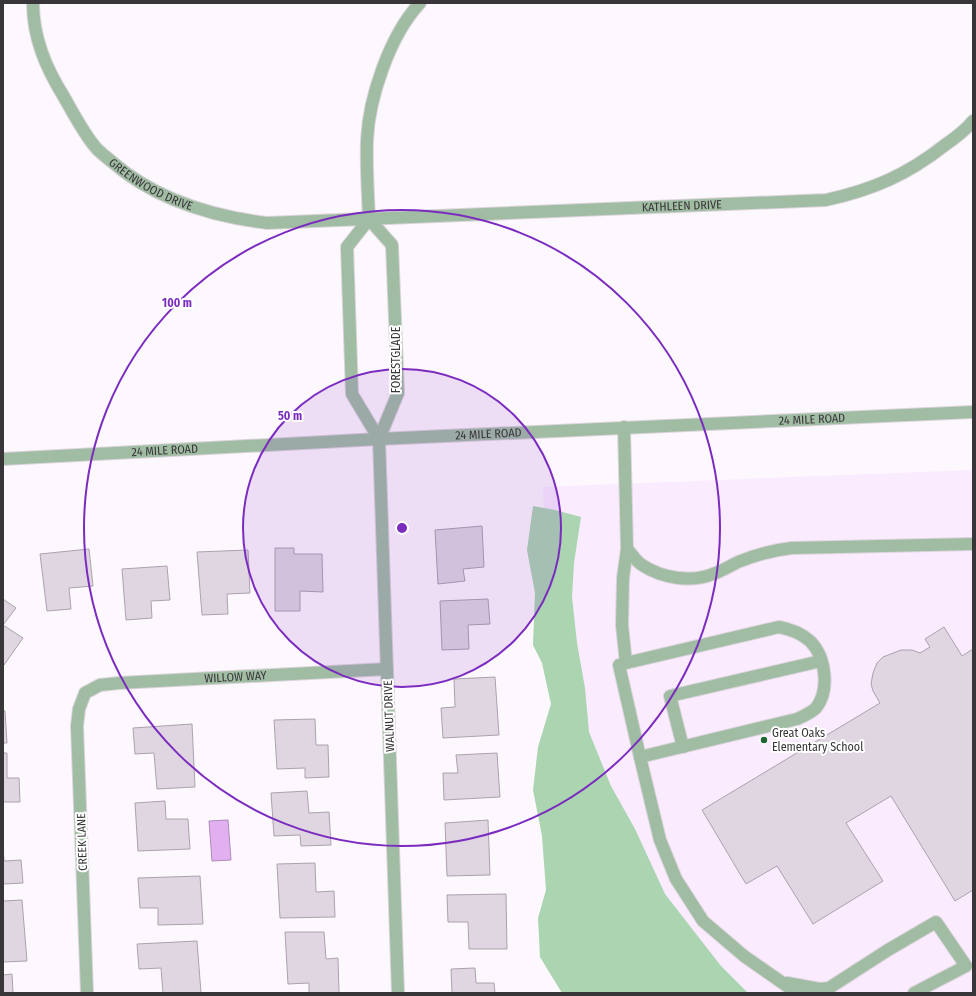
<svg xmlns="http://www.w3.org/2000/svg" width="976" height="996" font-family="'Fira Sans Condensed',sans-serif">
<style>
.built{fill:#faebff}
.green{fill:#abd4b1}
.water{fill:#e2b0f1;stroke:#af8bba}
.building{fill:#dfd6e2;stroke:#aba2ae}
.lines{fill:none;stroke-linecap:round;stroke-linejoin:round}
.minor-casing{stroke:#dad4db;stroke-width:14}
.minor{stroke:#a0bca3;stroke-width:12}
.ring{fill:none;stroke:#7b2cbf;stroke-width:2}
.poi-dot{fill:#206632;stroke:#fff;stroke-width:1.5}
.labels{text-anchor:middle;stroke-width:4;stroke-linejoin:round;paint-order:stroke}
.street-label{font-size:12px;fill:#39363a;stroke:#fff}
.poi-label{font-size:12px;fill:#39363a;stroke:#fff;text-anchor:start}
.centre{fill:#7b2cbf;stroke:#fff;stroke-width:2}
.ring-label{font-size:12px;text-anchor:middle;font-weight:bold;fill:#7b2cbf;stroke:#fff;stroke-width:4;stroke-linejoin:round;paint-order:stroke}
</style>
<rect width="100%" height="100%" fill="#fdf7fe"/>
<path class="built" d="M973 470V993H565L543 487Z"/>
<path class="green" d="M533 506 555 510 581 517 574 563 572 597 577 643 585 688 589 732 611 786 635 829 665 894 721 966 748 993H562L540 957 538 918 546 890 542 836 533 790 538 747 551 704 542 663 533 645 535 593 527 550Z"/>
<path class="water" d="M228 820 231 860 212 861 209 821Z"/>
<path class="building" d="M482 526 484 567 463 569 465 581 438 584 435 530Z
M275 548H294V554H322L323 592 300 591V611H275Z
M89 549 93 586 69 588 71 609 47 611 40 554Z
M248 550 250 593 227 594 228 614 202 615 197 552Z
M167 566 170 600 151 601 152 618 126 620 122 569Z
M3 599 16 608 3 625 23 638 4 665 3 664Z
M488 599 490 624 468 625 469 649 442 650 440 601Z
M944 627 962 656 973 649V890L955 901 891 796 846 823 883 881 813 924 777 866 746 884 702 810 880 703 873 691 871 684 873 673 877 663 883 657 901 650H912L920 653 930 647 925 639Z
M495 677 499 735 443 738 441 708 455 707 454 679Z
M3 711H5L7 743H3Z
M315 719 316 745H328L329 777 305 778V768L277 769 274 720Z
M192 724 195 787 157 789 154 753 135 754 133 728Z
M3 753H7V778H19L20 802H3Z
M497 753 500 797 444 800 443 773H458L456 755Z
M307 791 309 813 329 812 331 845 301 846 300 835 274 836 271 793Z
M165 801 166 819H188L190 849 138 851 135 803Z
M488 820 490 875 447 876 445 823Z
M3 846 4 861 21 860 23 883 3 884Z
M315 863 316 892 334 891 335 917 280 918 277 864Z
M200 876 203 924 158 925V908H140L138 878Z
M506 894 507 949H469L468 922H448L447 895Z
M22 900 27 961 3 962V901Z
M285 932H324L326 959 338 958 339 993H309V983L288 984Z
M197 941 201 993H163L161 968 139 969 137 944Z
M475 968 476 983H494L495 993H452L451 969Z
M12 974 13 993H3V975Z"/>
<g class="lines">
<g class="minor-casing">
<g id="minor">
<path id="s1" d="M33 3C33 38 46 68 64 97 73 113 85 136 97 149 101 153 106 157 111 161 154 199 210 216 267 223L826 200C872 190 907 175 945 145 955 138 965 131 973 121"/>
<path d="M369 219 347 247 352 394 379 439"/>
<path d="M624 427 627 549 623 578 622 625 626 663 619 665 640 757 660 840 676 879 703 921 744 956 797 993"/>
<path id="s2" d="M3 459 379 439 973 412"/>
<path d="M627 549C632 554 636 561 642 565 662 578 691 583 713 574 722 571 730 566 738 562 755 555 773 550 792 548L973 544"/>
<path d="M626 663 779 627C790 629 802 634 810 641 826 657 830 690 816 708 811 713 804 716 797 719L640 757"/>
<path d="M683 747 670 696 821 661"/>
<path d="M787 983 820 989 829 988 888 950 936 922 966 966 914 993"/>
<path id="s3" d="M87 993 77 726 79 709 85 693 100 685 119 683 387 669"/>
<path d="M398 993 379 439 398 393 392 245 369 219C368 193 366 166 367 140 369 97 390 35 420 3"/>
</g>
</g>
<use href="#minor" class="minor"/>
</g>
<circle cx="402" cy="528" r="159" fill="#7b2cbf" fill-opacity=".12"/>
<g class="ring">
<circle cx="402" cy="528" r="159"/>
<circle cx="402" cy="528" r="318"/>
</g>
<circle class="poi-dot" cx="764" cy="740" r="4"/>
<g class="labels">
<g class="street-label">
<text dy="4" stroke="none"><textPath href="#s1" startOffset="227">GREENWOOD DRIVE</textPath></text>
<text dy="4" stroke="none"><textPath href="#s1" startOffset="766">KATHLEEN DRIVE</textPath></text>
<text transform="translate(396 360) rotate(-90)" y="4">FORESTGLADE</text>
<text dy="4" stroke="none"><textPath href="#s2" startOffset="810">24 MILE ROAD</textPath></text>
<text dy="4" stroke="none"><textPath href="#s2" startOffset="486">24 MILE ROAD</textPath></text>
<text dy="4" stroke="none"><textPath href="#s2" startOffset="162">24 MILE ROAD</textPath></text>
<text dy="4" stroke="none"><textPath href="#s3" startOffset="454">WILLOW WAY</textPath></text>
<text transform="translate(389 716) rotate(-92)" y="4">WALNUT DRIVE</text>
<text transform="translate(82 842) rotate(-92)" y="4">CREEK LANE</text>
</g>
<g class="poi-label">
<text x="772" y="737">Great Oaks<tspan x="772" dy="14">Elementary School</tspan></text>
</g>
</g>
<circle cx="402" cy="528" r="6" class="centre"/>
<g class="ring-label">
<text x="177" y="307">100 m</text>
<text x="290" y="420">50 m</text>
</g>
<rect width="976" height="996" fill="none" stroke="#39363a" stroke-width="8"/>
</svg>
